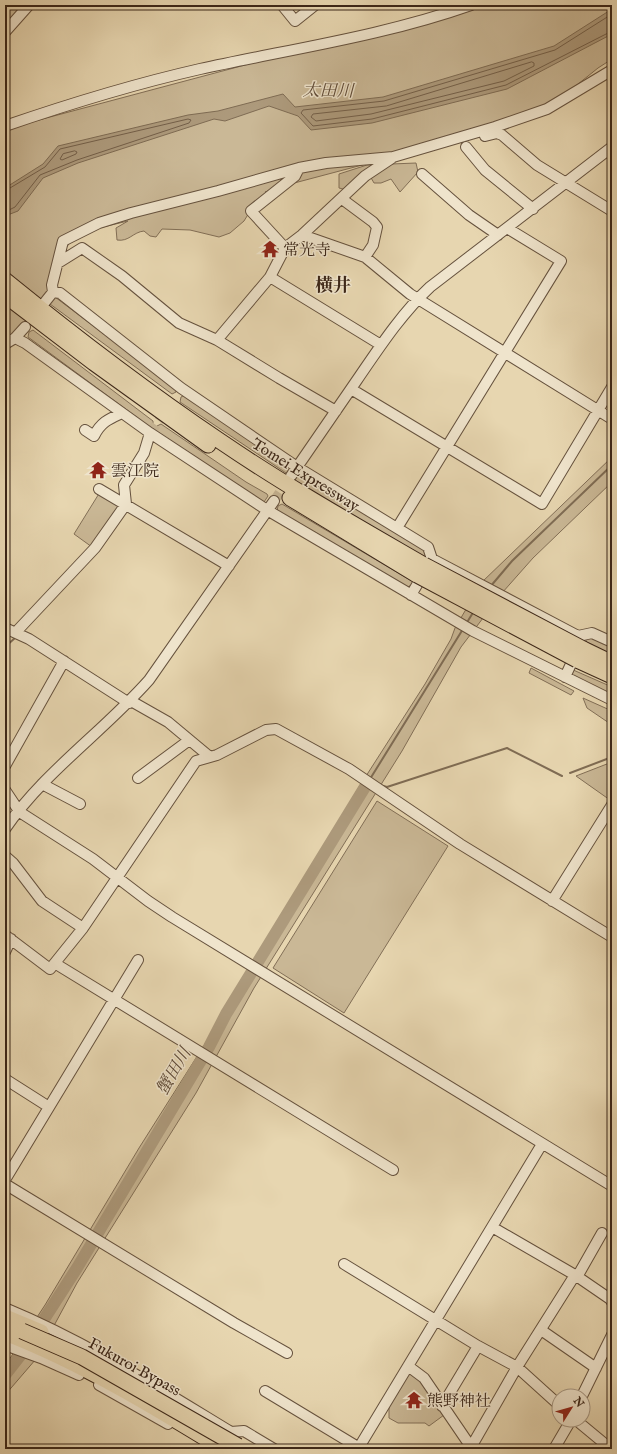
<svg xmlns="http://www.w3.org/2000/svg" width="617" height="1454" font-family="'IM FELL English','Noto Serif JP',serif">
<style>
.green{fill:#cab896;stroke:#826f57}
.water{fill:#ad9a7c;stroke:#7f6c54}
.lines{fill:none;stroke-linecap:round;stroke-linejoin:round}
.shore{stroke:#74604a;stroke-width:1}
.stream{stroke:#7f6c54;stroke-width:2}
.river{stroke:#ad9a7c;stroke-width:12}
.minor-tunnel{stroke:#c5b392;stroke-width:10;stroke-dasharray:10 5;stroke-linecap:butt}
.minor-casing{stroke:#66523e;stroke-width:12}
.highway-casing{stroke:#3b2618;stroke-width:17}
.minor{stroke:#efe4cc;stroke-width:10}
.highway{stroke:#e7d6b0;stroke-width:15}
.highway-bridge-casing{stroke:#3b2618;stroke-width:17;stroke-linecap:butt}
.highway-bridge{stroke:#e7d6b0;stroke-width:15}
.labels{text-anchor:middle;stroke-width:3;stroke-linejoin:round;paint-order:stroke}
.poi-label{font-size:16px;fill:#3b2618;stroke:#efe4cc;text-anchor:start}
.street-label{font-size:16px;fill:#3b2618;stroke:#efe4cc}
.water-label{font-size:17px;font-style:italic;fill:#5d4936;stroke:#efe4cc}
.quarter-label{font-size:18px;font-weight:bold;fill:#3b2618;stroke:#efe4cc}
</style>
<rect width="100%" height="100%" fill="#e7d6b0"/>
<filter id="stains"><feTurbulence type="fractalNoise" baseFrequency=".005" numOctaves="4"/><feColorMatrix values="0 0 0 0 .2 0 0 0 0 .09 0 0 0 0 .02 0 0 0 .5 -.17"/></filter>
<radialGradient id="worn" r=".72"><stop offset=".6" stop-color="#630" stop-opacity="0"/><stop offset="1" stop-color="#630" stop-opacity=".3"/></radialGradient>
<path class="green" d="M5 5H27L5 29Z
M470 5H612V59L598 68 547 109 415 151 283 186 265 192 277 190 255 203 244 221 230 233 219 237 190 230 162 229 156 237 150 236 144 231C133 232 129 242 117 240L116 228 128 221 78 233 60 255 53 292 17 336 5 343V129Z
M416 163 418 172 400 192 391 179 381 183H374L370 176 343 189 339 188V174L367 165Z
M55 297 175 388 176 392 172 394 50 304 51 299Z
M33 330 153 421V424L150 427 28 337 29 332Z
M185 395 292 468 286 473 180 402 181 397Z
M161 424 246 482 267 494 268 496 264 502 156 431 157 426Z
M612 457V482L533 558 502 593 461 647 402 751 254 988 196 1093 77 1283 36 1359 5 1395V1366L45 1305 139 1148 208 1039 359 787 425 684 451 639 455 628 482 582Z
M300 474 426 547V556H422L295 481 296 476Z
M100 492 121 506 92 547 74 534Z
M282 504 415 583 406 588 277 511 278 506Z
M592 633 612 642V657L586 642V637Z
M531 668 574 691 571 695 529 673Z
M571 669 612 687V697L565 677Z
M583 698 612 711V725L587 708Z
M612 762V797L610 800 576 776Z
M377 801 448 846 344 1013 273 968Z
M417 1372 444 1415 429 1426 425 1423H398L389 1418V1405L407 1375Z"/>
<path class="water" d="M612 9V34L507 89 372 123 311 130 298 116 269 106 225 121 214 119 78 163 43 178 18 211 5 216V188L43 164 58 146 188 115 218 111 283 94 295 107 383 97 554 46Z"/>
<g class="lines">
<path class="shore" d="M612 14 555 50 384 101 303 110 301 113 313 126 372 119 506 85 612 31
M532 62 534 63V66L504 81 371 114 316 121 311 117 313 114 386 106Z
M75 151 77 152 76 154 62 160 60 159 63 154Z
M5 191 45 167 60 149 188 119 191 120 189 123 77 160 40 175 15 207 5 212"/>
<path class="stream" d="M490 587 512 561 612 465
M466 624 474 611
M5 647 16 637
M570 773 612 757
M370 779 463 629
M380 785 387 787 507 748 562 776"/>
<path class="river" d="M5 1375 23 1352 77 1268 209 1047 226 1014 368 782"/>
<path class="minor-tunnel" d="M150 433 176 397
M274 501 289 479"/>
<g class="minor-casing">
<path id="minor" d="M282 5 295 21 315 5
M5 32 29 5
M5 126C69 104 134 84 200 69 291 49 383 36 471 5
M485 136 497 133 502 135 537 165 612 211
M466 147 485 170 533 209
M422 174 469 215 498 235
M342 199 373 222 377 227 373 245 365 257
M302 235 365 257 410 294 612 419
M285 248 251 211 295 176 299 168
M58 263 82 248 122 276 179 323 217 340
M270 277 381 345
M53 292 60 293 181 388 297 467 428 547 432 559 578 636 592 633 612 642
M45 302 53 292 52 285 63 241 99 223 131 213 218 191 299 168 326 163 393 157 495 127 547 109 612 70
M15 338 25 327
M5 344 15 338 25 343 150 433 267 510 473 631 612 700
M351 389 542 504 612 387
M336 411 279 378 217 340 270 277 285 248 302 235 365 176 392 158
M85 430 94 436C101 422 109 419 122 413
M291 476C313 444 335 412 357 380 379 348 401 314 430 287L612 147
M99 489 229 566
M397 528 561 261 507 228
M411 595 424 573
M5 628 29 639 129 703
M16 632 95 548 126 504 124 485 144 453 150 433
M565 677 576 653
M131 701 168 722 210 757
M5 766 64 661
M138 778 188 741
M42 784 80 804
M5 790 19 811
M18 811 93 859 148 901 172 917 612 1186
M5 829C44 772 103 732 149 680L274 501
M5 856 13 863 42 901 83 928
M552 901 612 805
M5 935 50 969 83 928 196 761 217 755 266 730 276 729 349 769 460 844 612 937
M5 952 11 939
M56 964 393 1170
M5 1079 49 1107
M5 1180 138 960
M5 1184 234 1323 287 1353
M492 1227 575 1275 610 1299 612 1302
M344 1264 478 1346 517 1367 559 1405
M577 1277 602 1233
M5 1308C85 1341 157 1387 231 1432L244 1431 274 1449
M541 1330 596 1368
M5 1345 41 1358 79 1375
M408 1366 424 1378 471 1447
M99 1385 168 1424
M265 1391 361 1449
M582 1396 612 1335
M442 1406 478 1346
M576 1420 611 1449
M358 1449 542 1144
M470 1449 517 1367 575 1275
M554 1449 571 1420"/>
</g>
<g class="highway-casing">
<path id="highway" d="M5 280C74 336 146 391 220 441 286 486 355 525 424 565
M5 295 94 363 208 445
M290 498 417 575
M583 649 612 663
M577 660 612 676
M5 1317 41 1332
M5 1333C82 1363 153 1406 223 1449"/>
</g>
<use href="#minor" class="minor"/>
<use href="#highway" class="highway"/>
<g class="highway-bridge-casing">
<path id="highway-bridge" d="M424 565 583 649
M417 575 577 660
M22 1331 82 1357 238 1446"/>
</g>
<use href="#highway-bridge" class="highway-bridge"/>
</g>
<defs>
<g id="temple-bare" transform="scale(1.38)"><path d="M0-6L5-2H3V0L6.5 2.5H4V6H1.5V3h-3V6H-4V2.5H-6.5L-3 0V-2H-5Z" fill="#8f2418" stroke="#efe4cc" stroke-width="2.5" paint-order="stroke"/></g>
</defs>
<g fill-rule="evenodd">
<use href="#temple-bare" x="270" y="249"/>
<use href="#temple-bare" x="98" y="470"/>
<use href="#temple-bare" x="414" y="1400"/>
</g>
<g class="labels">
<g class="poi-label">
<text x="283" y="255">常光寺</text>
<text x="111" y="476">雲江院</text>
<text x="427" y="1406">熊野神社</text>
</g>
<g class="street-label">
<text transform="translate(306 474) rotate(32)" y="6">Tomei Expressway</text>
<text transform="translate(135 1366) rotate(29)" y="6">Fukuroi Bypass</text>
</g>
<g class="water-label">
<text transform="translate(328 90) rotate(1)" y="6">太田川</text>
<text transform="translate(173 1071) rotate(-60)" y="6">蟹田川</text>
</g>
<g class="quarter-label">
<text x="333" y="291">横井</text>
</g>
</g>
<rect width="617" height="1454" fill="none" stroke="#e7d6b0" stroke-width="20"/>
<rect x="6" y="6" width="605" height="1442" fill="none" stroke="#3b2618" stroke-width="2"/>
<rect x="10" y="10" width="597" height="1434" fill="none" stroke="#3b2618"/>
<g transform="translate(571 1408) rotate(53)"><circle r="19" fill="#efe4cc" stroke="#a79884"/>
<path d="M0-3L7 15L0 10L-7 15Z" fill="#8f2418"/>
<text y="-6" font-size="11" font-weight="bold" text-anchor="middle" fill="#3b2618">N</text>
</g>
<rect width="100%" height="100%" filter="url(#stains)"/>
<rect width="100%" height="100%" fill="url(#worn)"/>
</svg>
